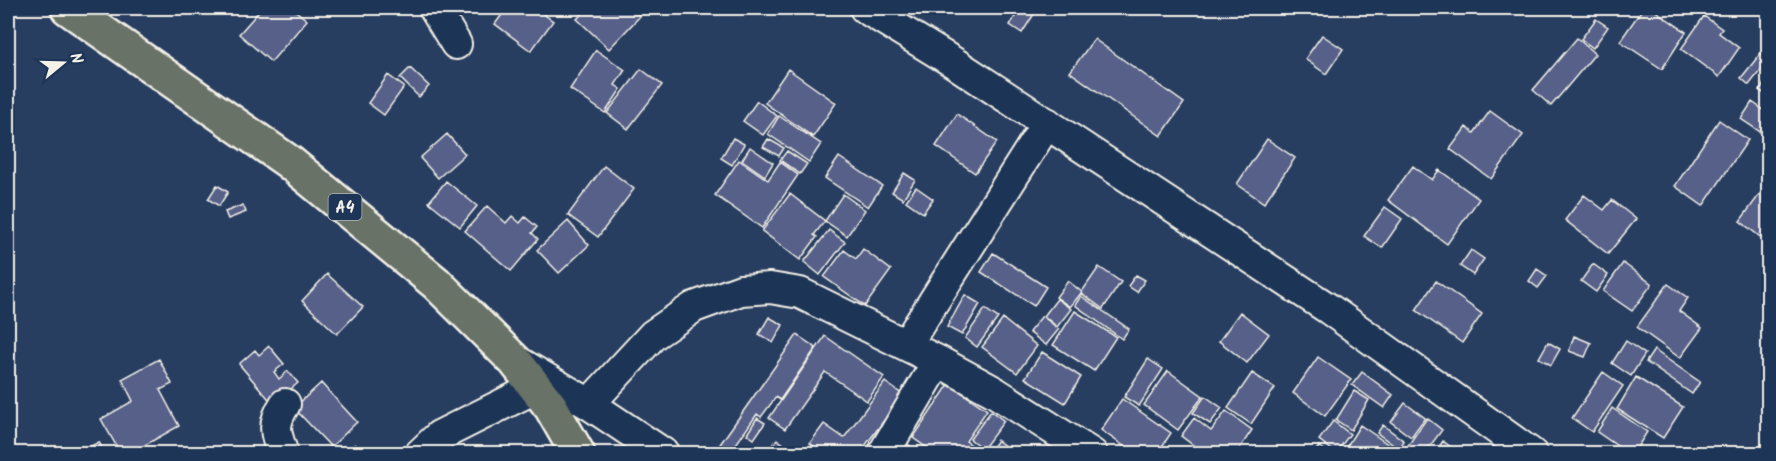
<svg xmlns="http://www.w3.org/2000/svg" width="1776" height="461" font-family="Kalam,sans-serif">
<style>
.building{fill:#566189;stroke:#f4f1e8;stroke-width:1.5}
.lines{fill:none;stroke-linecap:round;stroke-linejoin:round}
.street-casing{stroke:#f4f1e8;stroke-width:34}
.primary-casing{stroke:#f4f1e8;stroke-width:38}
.street{stroke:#1d3557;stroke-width:30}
.primary{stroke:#687266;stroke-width:33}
.labels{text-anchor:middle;stroke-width:4.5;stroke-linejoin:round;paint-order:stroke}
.shield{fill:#1d3557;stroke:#b4b9bc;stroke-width:1.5}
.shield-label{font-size:16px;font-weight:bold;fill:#f4f1e8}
</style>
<rect width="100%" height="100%" fill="#283e61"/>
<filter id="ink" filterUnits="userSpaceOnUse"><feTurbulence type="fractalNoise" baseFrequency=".0167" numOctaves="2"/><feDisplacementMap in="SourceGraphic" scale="12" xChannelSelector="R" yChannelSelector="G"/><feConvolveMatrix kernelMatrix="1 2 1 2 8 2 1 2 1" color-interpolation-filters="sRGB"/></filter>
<g filter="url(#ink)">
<path class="building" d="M262 8H292L307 20 271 62 239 34Z
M507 8H535L553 21 531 51 495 24Z
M588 8H631L640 16 609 49 577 19Z
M1020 8 1034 14 1022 33 1010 25Z
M1643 8H1651L1686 32 1662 69 1620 41Z
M1704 16 1722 29 1719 33 1739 48 1719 77 1681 49Z
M1596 19 1608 27 1593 48 1581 39Z
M1322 35 1343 49 1326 74 1305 59Z
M1577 38 1595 54 1551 106 1533 90Z
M1094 39 1184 103 1161 136 1070 72Z
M596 50 625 70 615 85 621 89 605 113 570 89Z
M1761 53 1768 59V61L1749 85 1741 78Z
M410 68 429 86 419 97 400 78Z
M641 69 662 85 628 129 607 113Z
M788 69 836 103 813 137 765 103Z
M388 75 404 87 384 115 368 103Z
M1768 76V96L1760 91Z
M757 101 777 116 763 135 743 121Z
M1752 102 1768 113V137L1741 119Z
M1490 111 1523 135 1491 179 1450 149 1466 127 1474 133Z
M957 114 997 142 975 173 936 146Z
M779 116 821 144 809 162 768 134Z
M1719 120 1748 140 1703 206 1675 186Z
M447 134 465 154 438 178 420 158Z
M733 138 744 144 732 165 721 158Z
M768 139 784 148 779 156 763 147Z
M1267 139 1295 158 1264 203 1237 184Z
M750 147 773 163 765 176 742 160Z
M787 151 807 164 800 174 780 160Z
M839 157 882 186 868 207 825 178Z
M739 160 768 180 780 162 798 175 762 228 715 195Z
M604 166 634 189 598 237 568 215Z
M1413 166 1432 180 1439 170 1479 199 1447 244 1388 200Z
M904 173 915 180 903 199 892 192Z
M446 181 477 206 460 227 429 202Z
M1768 183V243L1740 221Z
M217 185 228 192 219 206 208 199Z
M916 187 933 199 923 213 906 201Z
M790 194 825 221 814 235 817 237 800 260 762 231Z
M843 194 865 210 847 236 825 221Z
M1584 195 1604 210 1612 200 1636 219 1608 254 1565 220Z
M243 205 246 212 228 219 225 212Z
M487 206 506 223 512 216 520 223 525 217 537 227 532 233 538 239 511 271 465 231Z
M1385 207 1402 219 1382 248 1364 236Z
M568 221 589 245 559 273 537 250Z
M829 230 845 242 820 275 804 262Z
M863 249 891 270 865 306 824 277 844 250 856 259Z
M1471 250 1484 259 1473 275 1460 266Z
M993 253 1046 287 1034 306 981 272Z
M1623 263 1652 284 1632 311 1603 291Z
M1593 264 1608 275 1596 292 1581 281Z
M1099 267 1121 282 1103 309 1081 293Z
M1537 269 1547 276 1538 288 1529 281Z
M327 274 363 307 337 334 302 301Z
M1136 275 1145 280 1137 292 1128 286Z
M1068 281 1082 292 1070 307 1056 297Z
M1436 281 1482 314 1462 343 1416 310Z
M1668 284 1688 298 1679 311 1702 328 1680 358 1637 327Z
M965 295 980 304 962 335 947 327Z
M1081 296 1129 329 1122 339 1075 305Z
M1057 299 1071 309 1057 327 1044 316Z
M985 309 998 318 977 347 965 338Z
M1075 311 1116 337 1094 371 1053 345Z
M1240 312 1269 334 1247 363 1219 341Z
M1042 316 1059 329 1046 345 1029 332Z
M769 317 783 325 773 343 759 334Z
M1003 319 1037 346 1017 373 982 347Z
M797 335 816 348 780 400 776 397 761 417 757 414 734 447 743 454H720L716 450Z
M825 336 884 377 867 401 825 372 785 429 769 418Z
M1574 336 1591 343 1585 357 1569 351Z
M1626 341 1645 354 1631 376 1612 363Z
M1548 342 1560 349 1551 365 1539 358Z
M269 346 284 364 274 372 279 379 288 371 298 383 273 404 239 364 255 350 259 355Z
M1654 350 1700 382 1692 394 1646 362Z
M1042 352 1081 377 1065 403 1025 378Z
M1318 357 1351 380 1325 416 1293 393Z
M159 359 172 384 160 390 179 426 129 454H121L101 419 133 401 122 379Z
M1148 359 1163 369 1139 406 1124 397Z
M1168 371 1203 396 1178 430 1144 405Z
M1362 372 1393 395 1384 408 1352 385Z
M1603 372 1623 386 1592 432 1572 418Z
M1252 373 1275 388 1251 424 1228 408Z
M1636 377 1683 407 1663 438 1617 409Z
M885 382 903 395 859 454H824L810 443 824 424 844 438Z
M321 383 357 422 331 447 294 408Z
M949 384 987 410 966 441 974 447 970 454H936L913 438Z
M1354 391 1369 400 1351 430 1336 420Z
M1205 396 1222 408 1210 424 1193 413Z
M1122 399 1171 433 1157 454H1135L1101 430Z
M1405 403 1425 418 1411 437 1391 422Z
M1612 408 1647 432 1633 454H1629L1597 432Z
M991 411 1004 421 983 449 970 439Z
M1226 411 1252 430 1236 454H1205L1181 436 1194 418 1211 431Z
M757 418 765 423 754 439 747 434Z
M1427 418 1442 430 1424 454H1402Z
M1333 421 1350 434 1336 453 1319 440Z
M1360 425 1398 451 1397 454H1342Z
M1383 425 1404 441 1399 449 1377 433Z
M777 439 797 454H767Z
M997 440 1010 450 1008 454H987Z
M1443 441 1460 454H1434Z
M99 442 105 454H85L83 450Z
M355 444 363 454H344Z
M909 445 922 454H904Z
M76 446 81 454H66L65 452Z
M1319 446 1330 454H1314Z"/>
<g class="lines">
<g class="street-casing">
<path id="street" d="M434 8 456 44
M865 8 953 62 1329 309 1532 454
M906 345 1047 123
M518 362 589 404 664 454
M589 404 653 335 694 307 741 290 770 288 800 293 938 361 993 391 1092 454
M283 454C275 432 272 424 285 404
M420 454 439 436 535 388
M883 454 938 361"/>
</g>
<g class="primary-casing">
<path id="primary" d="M68 8 289 162 436 283 515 361 551 407 578 454"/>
</g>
<use href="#street" class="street"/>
<use href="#primary" class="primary"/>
</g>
</g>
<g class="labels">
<rect class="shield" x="328.5" y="194" width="33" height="26" rx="4.5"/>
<g class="shield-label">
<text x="345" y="213">A4</text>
</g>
</g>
<rect width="1776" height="461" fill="none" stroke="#1d3557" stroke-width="30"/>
<rect x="15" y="15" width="1746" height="431" fill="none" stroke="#f4f1e8" stroke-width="2" filter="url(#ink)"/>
<g transform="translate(63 63) rotate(71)" stroke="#1d3557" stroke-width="4.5" paint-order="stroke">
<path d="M0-4.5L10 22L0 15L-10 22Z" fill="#f4f1e8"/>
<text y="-9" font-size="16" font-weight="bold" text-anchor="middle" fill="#f4f1e8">N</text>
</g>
</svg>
